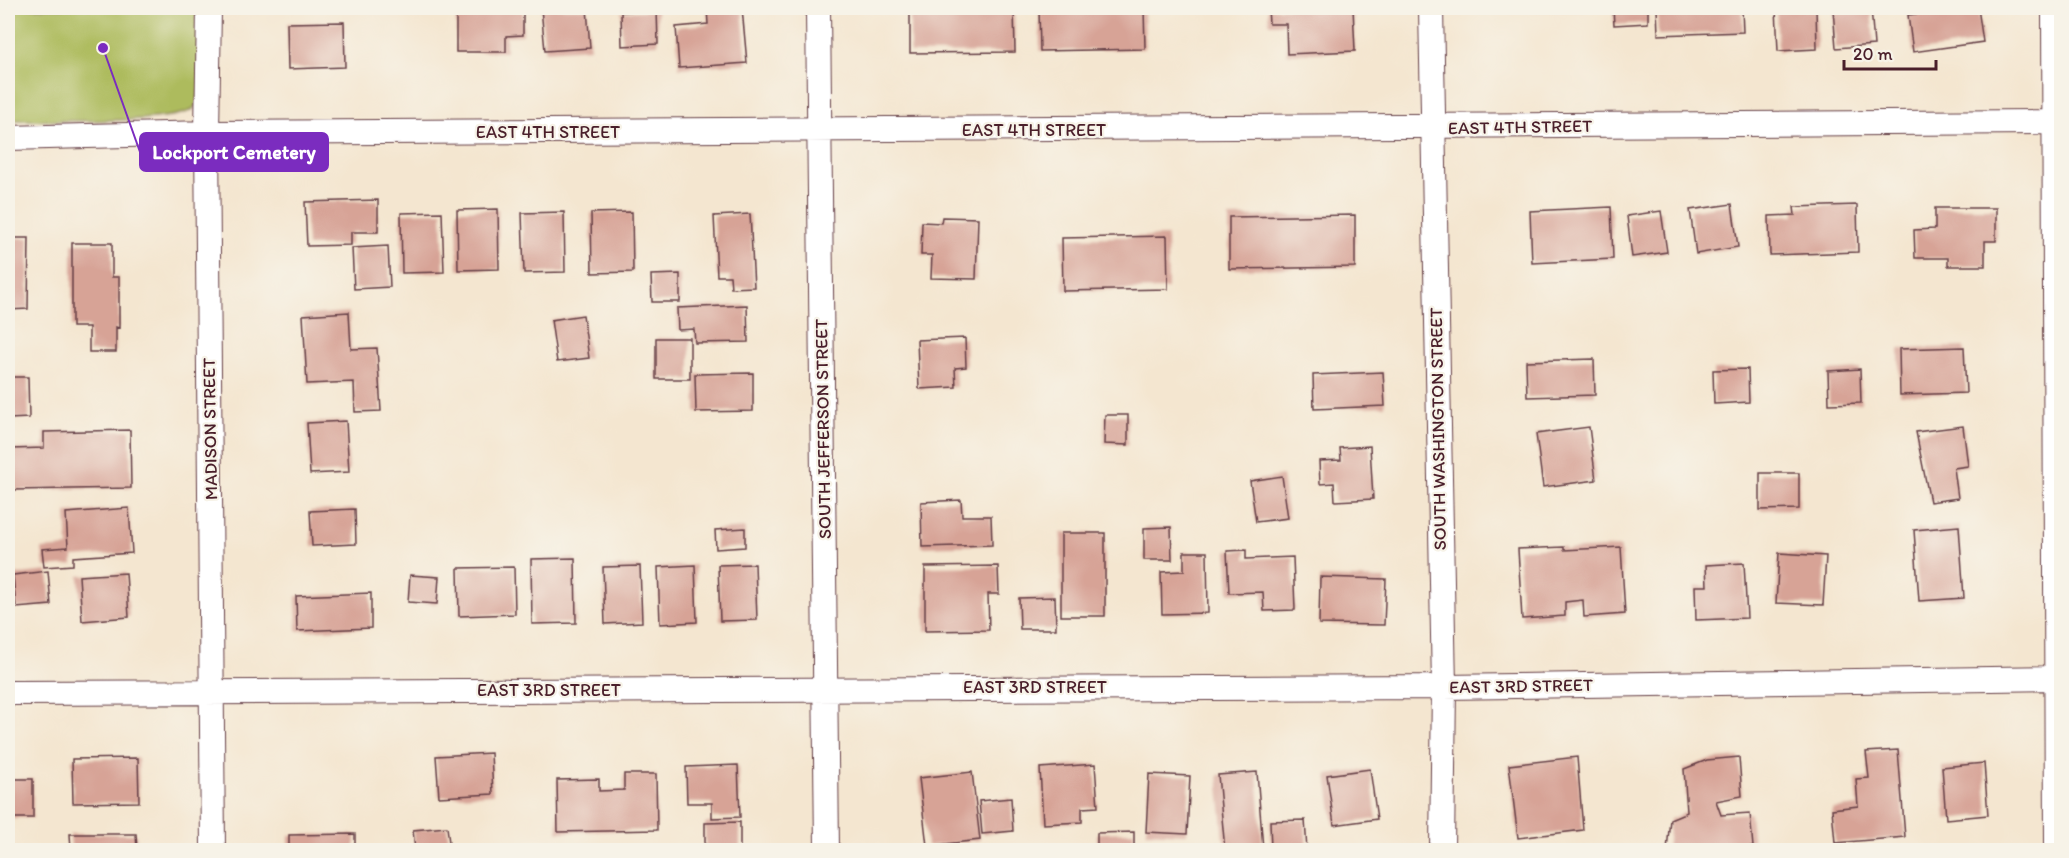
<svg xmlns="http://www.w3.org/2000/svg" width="2069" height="858" font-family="Itim,sans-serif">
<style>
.green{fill:#adbb5d;stroke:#7c6d44;stroke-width:1.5}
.building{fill:#d7a396}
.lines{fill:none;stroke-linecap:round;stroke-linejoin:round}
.street-casing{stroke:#643d44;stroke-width:26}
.street{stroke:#fff;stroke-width:24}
.labels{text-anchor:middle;stroke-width:4.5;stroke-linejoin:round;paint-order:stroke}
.street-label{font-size:18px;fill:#4a1f2b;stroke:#f7f3e8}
.leader{fill:none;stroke:#7b2cbf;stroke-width:2}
.callout-dot{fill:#7b2cbf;stroke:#f7f3e8;stroke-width:2}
.callout{fill:#7b2cbf;stroke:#7b2cbf;stroke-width:2}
.callout-label{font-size:20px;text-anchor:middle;font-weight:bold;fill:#fff}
</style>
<rect width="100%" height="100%" fill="#f7f3e8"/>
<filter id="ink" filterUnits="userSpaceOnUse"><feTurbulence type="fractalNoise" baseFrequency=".0167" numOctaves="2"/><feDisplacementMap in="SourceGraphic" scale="12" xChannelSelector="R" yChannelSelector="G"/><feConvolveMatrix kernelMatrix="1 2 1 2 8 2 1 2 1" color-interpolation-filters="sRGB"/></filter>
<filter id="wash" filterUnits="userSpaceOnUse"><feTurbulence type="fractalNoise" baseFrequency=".008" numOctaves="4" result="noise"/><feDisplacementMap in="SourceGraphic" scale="24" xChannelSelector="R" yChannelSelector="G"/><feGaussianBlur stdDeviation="1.35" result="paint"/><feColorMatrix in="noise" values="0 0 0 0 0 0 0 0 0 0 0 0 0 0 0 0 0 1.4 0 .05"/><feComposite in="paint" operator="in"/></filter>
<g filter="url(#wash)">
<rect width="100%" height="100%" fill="#f4e6d0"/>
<path class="green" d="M8 8H199C199 28 206 93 194 108 179 125 37 120 8 120Z"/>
<g id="blocks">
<path class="building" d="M541 8H587L590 48 545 51Z
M707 8H742L747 63 679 68 676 27 708 24Z
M910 8H1014L1015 52 910 53Z
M1039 8H1144L1145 49 1040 51Z
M1268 8H1353L1355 51 1287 54 1286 24H1269Z
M1517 8H1585V11L1517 10Z
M1613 8H1648V23L1614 25Z
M1657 8H1742L1743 32 1658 35Z
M1776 8H1816L1817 49 1778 51Z
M1850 8H1871L1874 45 1836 48 1833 9Z
M1964 8H1978L1983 42 1913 52 1908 15Z
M657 10 658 44 622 46 621 12Z
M456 11H523V35L506 36V52H456Z
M344 22 345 67 288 69 287 23Z
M378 200V232H351V245L307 246 305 202Z
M1732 204 1738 247 1696 254 1690 210Z
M1857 205 1858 252 1770 255 1769 216 1795 215 1794 207Z
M1611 207 1613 259 1532 263 1530 211Z
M1935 208H1996V241H1985V266H1948V258H1915L1914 230 1935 229Z
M498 209 499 269 458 270 457 210Z
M1661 211 1667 252 1632 257 1627 216Z
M442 212 444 272 402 273 401 213Z
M564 212 565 272 524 273 522 213Z
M632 212 633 272 592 273 591 213Z
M750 214 754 287 731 288 730 276H717L714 216Z
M1355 215V267L1229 269V217Z
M942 217 978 218 976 279 931 278 932 255H921L922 222 941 223Z
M1167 236 1168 289 1063 291 1062 238Z
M8 238H29L28 309 8 310Z
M72 243H112V277H119V328L116 327V352H89V327H72Z
M388 246 390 287 354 289 352 248Z
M680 274V302H652L651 275Z
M747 305 748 342 695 343 694 329 678 330 677 308Z
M349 312 351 349 377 348 381 411 355 412 354 382 307 384 303 315Z
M583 315 589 358 557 362 551 320Z
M656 338H690V379H656Z
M965 338 966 367 955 368 956 387 919 389 917 340Z
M1964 347 1966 393 1900 395 1899 349Z
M1594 359 1595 395 1527 397 1526 361Z
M1748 369 1749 402 1714 404 1713 370Z
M1860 369 1861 403 1829 404 1828 371Z
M1383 372 1385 406 1314 409 1313 375Z
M753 373V411L696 412 695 374Z
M8 377H28L29 418 8 419Z
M1105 415H1128V445L1104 444Z
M346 421 349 472 310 474 307 423Z
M1963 426 1968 466 1954 468 1958 498 1930 502 1916 432Z
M1589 427 1596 480 1543 487 1536 434Z
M130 430 131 488 12 490 11 449 44 448V432Z
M1370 446 1373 499 1335 501 1334 483 1320 484 1319 461 1341 460 1340 448Z
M1760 473H1799V509L1760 510Z
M1282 476 1288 518 1256 522 1250 481Z
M961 500 962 516H991L992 545 922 547 921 502Z
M129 508 132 553 73 557V565L44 567 42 549 68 547 66 513Z
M355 509 356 544 312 546 310 511Z
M1959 526 1964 598 1919 601 1914 530Z
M1171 527 1172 560H1144V528Z
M745 528V547L716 549 715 530Z
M1061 533H1105V616H1061Z
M1564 547V550L1621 547 1625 614 1584 617 1583 600 1565 602V616L1522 619 1518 549Z
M1246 550V559L1293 557 1295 610 1264 611 1263 592 1229 593 1227 551Z
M1184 552H1207L1208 613 1162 614 1161 572 1184 571Z
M1779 553 1826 556 1823 605 1776 603Z
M575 558 576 623 532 624 531 559Z
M1744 563 1747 618 1696 620 1695 586H1707L1706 565Z
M755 564 757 620 720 621 718 565Z
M695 565 697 622 660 624 658 567Z
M640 566 642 622 605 624 603 567Z
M998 566 999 594H988L989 630 925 631V567Z
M514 567 515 614 459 616 458 568Z
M48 571 51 605 16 608 13 575Z
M126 573 129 617 82 621 79 576Z
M410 575 439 577 437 604 408 602Z
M1320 577 1386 579 1384 625 1319 624Z
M371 593V628L297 631 296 596Z
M1055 597 1056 629H1020L1019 598Z
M1898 750 1905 837 1835 843 1832 809 1858 806 1856 779 1869 778 1866 752Z
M491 753 493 794 439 797 436 756Z
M1577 757 1583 830 1518 838 1509 765Z
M1739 757 1742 796 1716 801 1721 815 1750 813 1753 847 1723 850H1667L1670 819 1687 812 1684 769 1707 760Z
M138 758 139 802 73 803 72 759Z
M1984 763 1988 815 1946 819 1942 767Z
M1095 764 1098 807 1082 808V822L1043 824 1040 768Z
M738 765 740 817 712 818V803H687L686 767Z
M1370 769 1377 819 1334 825 1327 775Z
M972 772 980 840 927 846 919 778Z
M1257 772 1263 849 1225 850 1218 775Z
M624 774H656L657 830 558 832 557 780 599 779V791L624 790Z
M1149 774 1190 776 1187 834 1146 832Z
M8 779H33V818H8Z
M1011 798 1013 831 982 834 979 801Z
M1305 820 1307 850H1271L1270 821Z
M740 822V850H705V823Z
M447 827 450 850H415L413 830Z
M1134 832V850H1097V833Z
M70 834H136L137 850H71Z
M355 834V850H289V835Z"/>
</g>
</g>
<g filter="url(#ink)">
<use href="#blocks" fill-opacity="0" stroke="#643d44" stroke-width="1.5"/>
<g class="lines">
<g class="street-casing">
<path id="street" d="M209 8 207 133 213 850
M818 8 827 850
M1431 8 1444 687 1442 850
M2054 8 2057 850
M8 138 207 133 2062 122
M8 693 1444 687 2062 678"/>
</g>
<use href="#street" class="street"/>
</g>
</g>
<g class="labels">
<g class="street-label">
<text transform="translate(1520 127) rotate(-1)" y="6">EAST 4TH STREET</text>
<text x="1034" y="136">EAST 4TH STREET</text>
<text x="548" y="138">EAST 4TH STREET</text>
<text transform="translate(210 429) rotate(-91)" y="6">MADISON STREET</text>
<text transform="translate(823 429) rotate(-91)" y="6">SOUTH JEFFERSON STREET</text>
<text transform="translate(1438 429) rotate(-91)" y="6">SOUTH WASHINGTON STREET</text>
<text transform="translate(1521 686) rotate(-1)" y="6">EAST 3RD STREET</text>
<text x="1035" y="693">EAST 3RD STREET</text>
<text x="549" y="696">EAST 3RD STREET</text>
</g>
</g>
<path class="leader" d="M103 48L140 152"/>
<circle class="callout-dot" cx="103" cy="48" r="6"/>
<rect class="callout" x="140" y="133" width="188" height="38" rx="6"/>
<g class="callout-label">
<text x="234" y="159">Lockport Cemetery</text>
</g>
<rect width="2069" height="858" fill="none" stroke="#f7f3e8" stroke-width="30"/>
<path d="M1844 60v9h92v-9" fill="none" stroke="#4a1f2b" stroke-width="3"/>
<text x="1853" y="60" font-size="18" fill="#4a1f2b" stroke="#f7f3e8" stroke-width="4.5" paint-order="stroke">20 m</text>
</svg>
